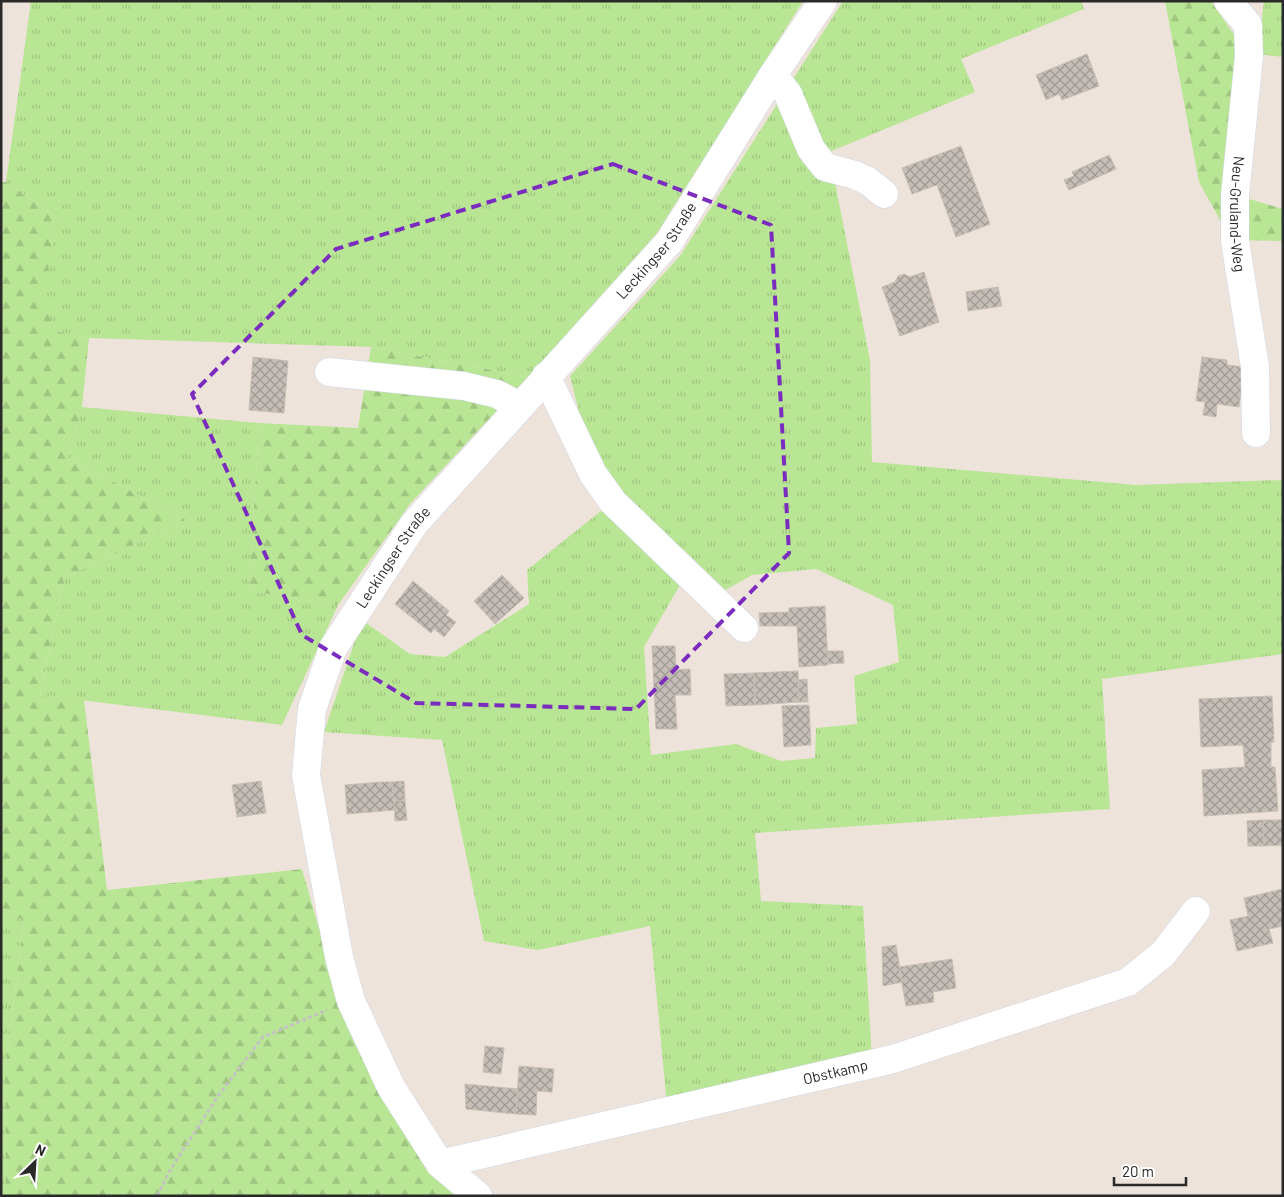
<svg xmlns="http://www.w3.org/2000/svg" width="1284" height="1197" font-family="Barlow,sans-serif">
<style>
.grass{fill:url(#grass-tufts)}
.forest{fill:url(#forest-firs)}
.building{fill:url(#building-cross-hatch);stroke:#c8bfb4}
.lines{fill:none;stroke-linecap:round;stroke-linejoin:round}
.minor-casing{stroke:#d0d6e3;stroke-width:29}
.path{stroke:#c3c3c3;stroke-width:3;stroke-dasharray:4 2.5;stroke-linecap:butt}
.minor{stroke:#fff;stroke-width:28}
.marked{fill:none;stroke:#7b2cbf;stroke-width:4;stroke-dasharray:10 6;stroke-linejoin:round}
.labels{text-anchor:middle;stroke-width:4.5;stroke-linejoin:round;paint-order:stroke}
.street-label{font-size:15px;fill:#2a2a2a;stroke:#fff}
</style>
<defs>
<pattern id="grass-tufts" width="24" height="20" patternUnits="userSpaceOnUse" patternTransform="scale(1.25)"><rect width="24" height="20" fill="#b9e694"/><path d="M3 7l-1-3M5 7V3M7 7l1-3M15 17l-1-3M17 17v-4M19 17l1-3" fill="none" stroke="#9fc580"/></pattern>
<pattern id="forest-firs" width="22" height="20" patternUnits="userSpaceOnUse" patternTransform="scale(1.25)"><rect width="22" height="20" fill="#b9e694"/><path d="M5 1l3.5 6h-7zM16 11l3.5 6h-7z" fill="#9fc580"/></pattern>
<pattern id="building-cross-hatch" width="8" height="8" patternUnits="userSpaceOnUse" patternTransform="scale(1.25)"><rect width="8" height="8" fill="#c5bdb7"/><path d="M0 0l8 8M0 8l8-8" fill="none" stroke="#a09a95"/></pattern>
</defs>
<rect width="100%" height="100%" fill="#ede3db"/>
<path class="grass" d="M31 1H803L657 233 528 377 371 347 89 338 59 332 41 305 57 218 6 182Z
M843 1H1081L1084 9 961 59 975 92 829 152 870 360 872 462 1136 485 1283 480V654L1102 679 1110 809 755 833 761 901 863 906 872 1059 667 1105 650 926 538 950 484 941 442 740 324 732 362 620 410 654 445 657 529 604 527 570 606 507 684 578 644 647 651 755 736 744 781 761 815 758 816 728 857 724 854 676 899 662 893 605 816 569 752 575 722 592 631 510 591 460 570 376 680 256Z
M1264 1H1283V57L1258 54Z
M82 407 259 423 249 591 338 605 282 725 40 695 64 578 186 520 68 458Z
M1 907 24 921 5 1068 6 1196H1Z"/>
<path class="forest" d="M1165 1H1211L1237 39 1226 192 1283 209V241L1231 240 1199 182Z
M1 182H6L57 218 42 305 59 332 89 338 82 407 68 458 186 520 64 578 40 695 84 700 107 890 302 869 347 1027 445 1153 492 1196H6L5 1068 24 921 1 907Z
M371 347 528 377 410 504 338 605 249 591 259 423 358 428Z"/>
<path class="building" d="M1087 54 1099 86 1062 100 1059 94 1046 100 1036 75Z
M961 146 990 224 956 237 937 185 912 194 902 168Z
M1109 155 1116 169 1069 190 1064 180 1074 176 1072 172Z
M924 272 939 322 900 336 882 287 895 282 898 276 904 274 910 277Z
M998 287 1002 306 968 311 966 292Z
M253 357 288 361 284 413 249 410Z
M1202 357 1227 360V365L1244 367 1239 407 1217 404 1216 417 1203 415 1205 402 1196 401Z
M502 575 524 598 495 624 474 601Z
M413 581 449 611 446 615 456 622 444 637 434 629 431 633 395 604Z
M825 606 828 665 799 667 797 626H760L759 613 789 612V608Z
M652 646H675L676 670 690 669 691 695H675L677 729H656Z
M827 651H843L844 663 828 664Z
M798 671 799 702 755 705 754 673Z
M754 673 755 705 726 706 724 674Z
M807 679 808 702H799L798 680Z
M1272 696 1274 742H1271V767H1275L1278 811 1204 816 1202 770 1245 767 1243 745 1201 747 1199 699Z
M809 705 811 745 784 747 782 706Z
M261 781 266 813 237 817 232 785Z
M404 781 405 800 394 801 392 782Z
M381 782H392L395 810 347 814 345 785Z
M405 800 407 820 395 821 394 801Z
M1263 820 1264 846H1248L1247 821Z
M1263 820H1283V845L1264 846Z
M1283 889V926L1269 929 1273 943 1237 951 1230 920 1248 916 1244 898Z
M896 945 902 982 883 986 882 947Z
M952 959 956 988 933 992 934 1002 906 1006 899 967Z
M485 1046 504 1048 501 1074 483 1072Z
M519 1066 554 1069 552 1092 537 1091 536 1115 516 1114Z
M465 1084 518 1089 516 1114 466 1109Z"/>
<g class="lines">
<g class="minor-casing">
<g id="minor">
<path id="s1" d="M1228 1 1248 25 1249 56 1235 195V241L1255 367 1256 433"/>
<path d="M773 75 788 94 811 149 825 167 855 175 868 181 884 194"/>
<path d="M329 372 464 386 497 394 519 406"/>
<path d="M546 376 593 474 613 502 744 628"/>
<path id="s2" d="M440 1164 893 1059 1128 982 1163 954 1196 911"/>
<path id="s3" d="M478 1196 440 1164 391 1087 351 1001 339 957 306 775 312 709 333 648 414 524 669 242 773 75 823 1"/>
</g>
</g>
<path class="path" d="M157 1196 172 1167 218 1096 263 1037 327 1010"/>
<use href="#minor" class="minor"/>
</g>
<path class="marked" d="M613 164 771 225 789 553 636 709 416 703 302 635 192 394 336 249Z"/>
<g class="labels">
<g class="street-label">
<text dy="5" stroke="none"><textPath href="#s1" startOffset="221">Neu-Gruland-Weg</textPath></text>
<text dy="5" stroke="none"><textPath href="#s3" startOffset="1111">Leckingser Straße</textPath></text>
<text dy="5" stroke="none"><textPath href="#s3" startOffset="706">Leckingser Straße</textPath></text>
<text dy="5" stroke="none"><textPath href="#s2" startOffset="406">Obstkamp</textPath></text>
</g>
</g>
<rect width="1284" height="1197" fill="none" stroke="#2a2a2a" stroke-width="5"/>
<g transform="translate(35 1162) rotate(25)" stroke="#ffffff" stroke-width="4" paint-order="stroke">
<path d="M0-4L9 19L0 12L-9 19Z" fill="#2a2a2a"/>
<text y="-8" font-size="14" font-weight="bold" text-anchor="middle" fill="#2a2a2a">N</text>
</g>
<path d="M1114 1177v8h72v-8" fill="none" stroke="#2a2a2a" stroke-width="2.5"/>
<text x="1122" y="1177" font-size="15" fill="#2a2a2a" stroke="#ffffff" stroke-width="4" paint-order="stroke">20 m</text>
</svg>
